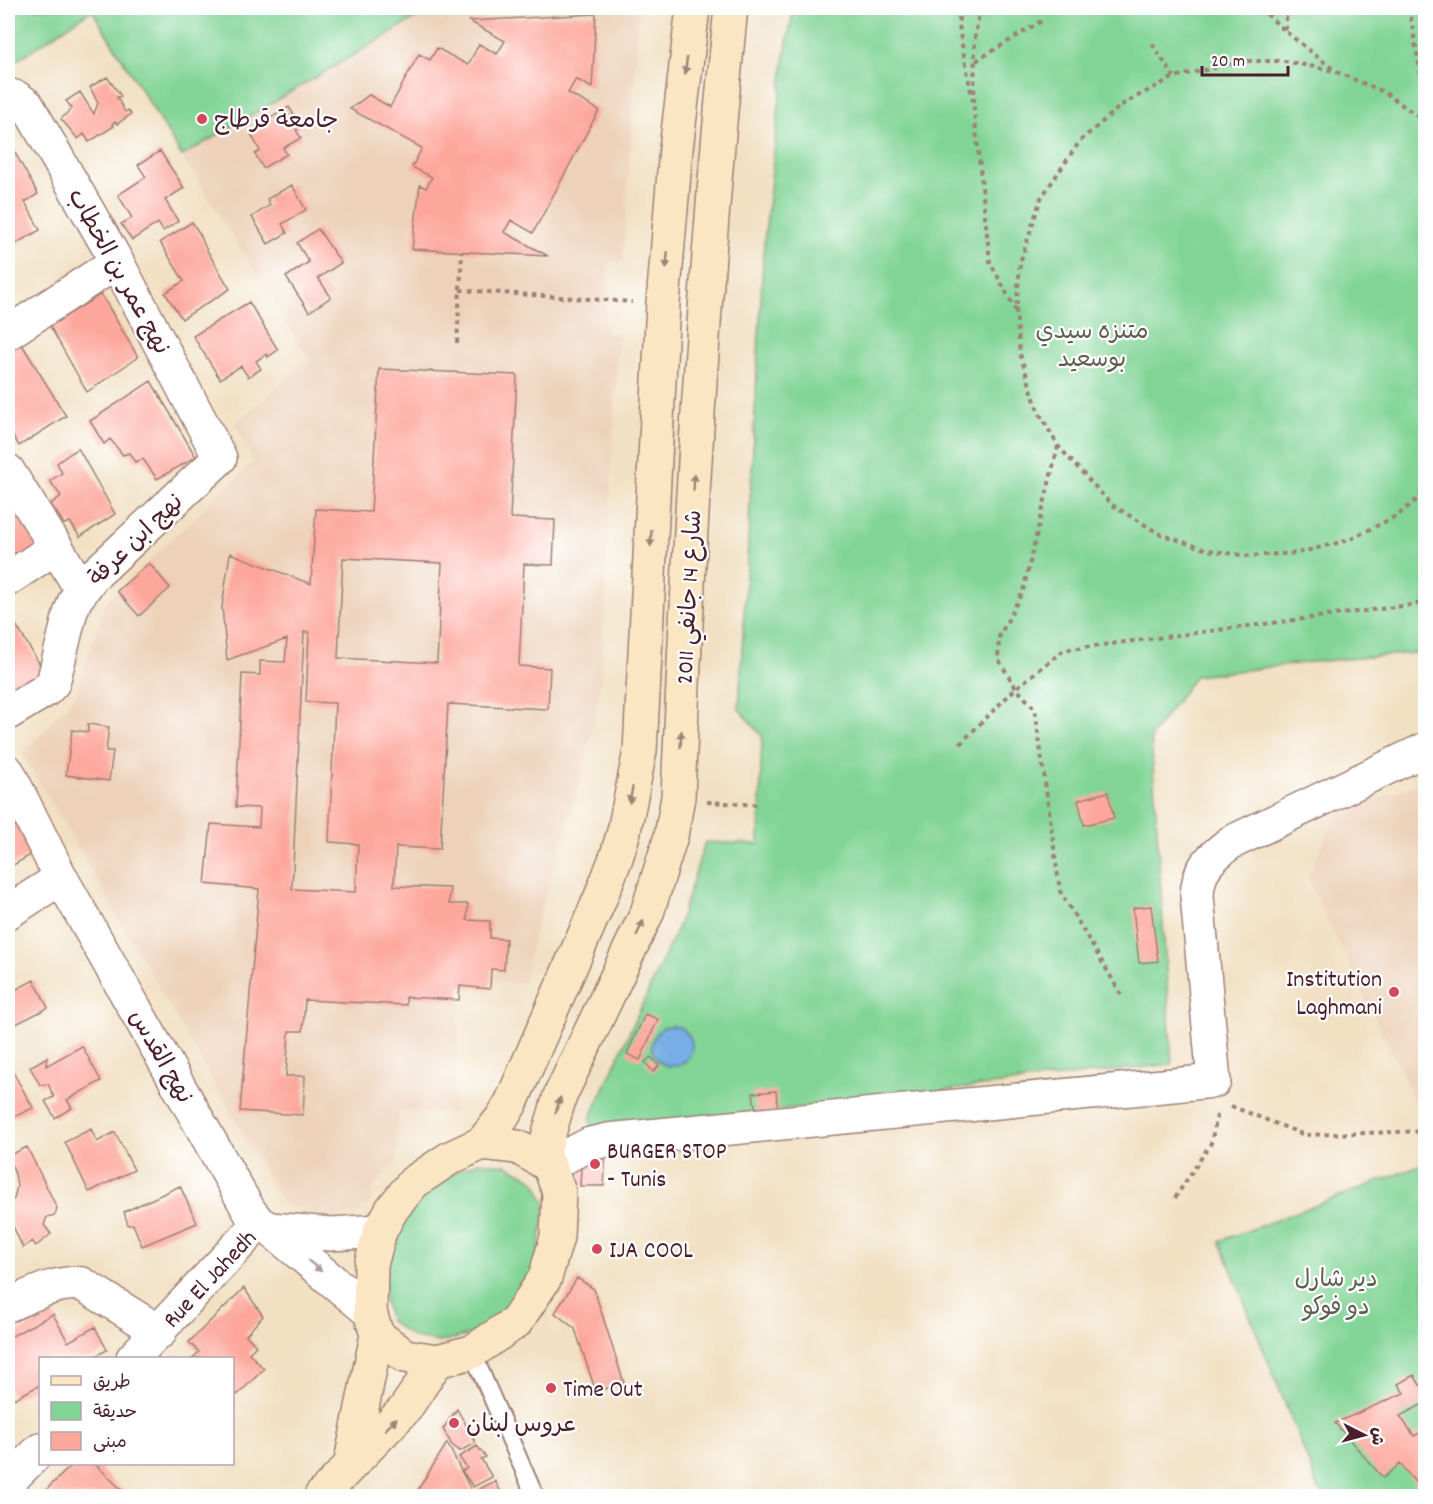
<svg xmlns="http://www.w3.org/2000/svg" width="1433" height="1504" font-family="Dekko,'Playpen Sans Arabic',sans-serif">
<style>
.built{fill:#edd2b9}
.green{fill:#81d495;stroke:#667a60;stroke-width:1.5}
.water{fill:#76aee5;stroke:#606688;stroke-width:1.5}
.building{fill:#fda79c;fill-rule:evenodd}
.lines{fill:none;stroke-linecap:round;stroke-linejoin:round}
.service-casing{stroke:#9e8076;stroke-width:20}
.minor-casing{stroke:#9e8076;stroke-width:36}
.secondary-casing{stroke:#9e8076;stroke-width:36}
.path{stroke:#9e8076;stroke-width:4;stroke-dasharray:4.5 4.5;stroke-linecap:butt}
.service{stroke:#fff;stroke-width:16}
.minor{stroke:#fff;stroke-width:33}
.secondary{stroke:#fbe6c3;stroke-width:33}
.oneway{fill:#a28277}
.oneway2{fill:#ae9aa0}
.poi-dot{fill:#d1495b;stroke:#fff;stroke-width:2}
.labels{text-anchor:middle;stroke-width:4.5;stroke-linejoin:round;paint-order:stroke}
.poi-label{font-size:24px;fill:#4a1f2b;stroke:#fff;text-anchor:start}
.street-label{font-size:24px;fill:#4a1f2b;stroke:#fff}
.park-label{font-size:24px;fill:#5d5e50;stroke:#fff}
</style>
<rect width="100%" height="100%" fill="#fff"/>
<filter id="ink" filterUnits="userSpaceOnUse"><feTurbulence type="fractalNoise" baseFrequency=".0167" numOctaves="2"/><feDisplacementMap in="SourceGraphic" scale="12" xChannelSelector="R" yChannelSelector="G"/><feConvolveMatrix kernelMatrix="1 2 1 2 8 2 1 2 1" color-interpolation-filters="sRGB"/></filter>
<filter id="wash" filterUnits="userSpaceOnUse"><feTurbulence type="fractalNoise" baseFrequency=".008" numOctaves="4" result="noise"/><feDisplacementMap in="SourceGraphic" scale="24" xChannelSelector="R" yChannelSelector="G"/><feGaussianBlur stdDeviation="1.35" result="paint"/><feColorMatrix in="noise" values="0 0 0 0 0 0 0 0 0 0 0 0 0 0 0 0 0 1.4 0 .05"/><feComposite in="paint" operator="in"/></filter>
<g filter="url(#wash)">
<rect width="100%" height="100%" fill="#f1e0c2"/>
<path class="built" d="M433 8H639L623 261H609L606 302 605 333 619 334 600 689 583 772 533 936 524 984 491 981 490 989 460 987 454 1113 400 1110 396 1162 373 1188 370 1202 355 1215 323 1218 283 1204 68 830 22 754 76 695 104 604 253 462 235 423 310 360 182 156Z
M1425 781 1426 1106 1419 1109 1307 878 1337 814Z"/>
<path class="green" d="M8 8H433L182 156 92 10 8 66Z
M794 8H1425V652L1312 662 1195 676 1151 736 1172 1064 596 1131 592 1126 590 1119 679 924 705 842 759 844 762 736 739 709 764 243 785 53Z
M478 1162 507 1165 534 1180 546 1204 534 1276 508 1311 469 1335 440 1342 414 1338 390 1321 385 1302V1263L393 1234 422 1194 451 1174Z
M1425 1164V1496H1322L1220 1241Z"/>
<path class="water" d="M652 1046a20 20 0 1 1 40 0a20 20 0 1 1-40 0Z"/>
<g id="blocks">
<path class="building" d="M596 14 592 88 576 79 568 93 599 110 533 233 511 220 504 232 548 256 412 249 420 185 426 188 432 177 412 167 422 148 350 109 369 95 390 107 419 54 430 60 437 48 468 65 479 44 497 54 505 41 469 21Z
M107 77 121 96 117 97 125 112 128 110 131 114 117 124 115 122 112 124 114 126 89 142 84 134 78 139 61 119 72 108 66 101 80 92 94 114 98 103 90 87Z
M289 107 301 127 296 130 301 138 283 148 287 154 263 168 255 154 260 151 251 134 269 124 267 120Z
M8 140 38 194 25 202 40 230 8 248Z
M160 151 184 188 165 200 178 221 163 231 158 223 132 240 121 224 132 218 118 195 146 177 138 165Z
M292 185 306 210 282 224 287 233 268 244 252 217 270 205 267 199Z
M192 222 201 236 205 247 230 289 182 319 165 293 184 281 160 242Z
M318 229 341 263 318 278 331 297 309 312 286 277 309 262 297 243Z
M101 294 138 357 87 392 50 326Z
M249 302 278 350 268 357 267 354 256 361 261 369 248 377 241 366 220 379 193 336Z
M21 343 66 416 19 446 8 428V352Z
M379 369 517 375 510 518 555 520 553 565 524 564 519 666 550 668 548 709 448 704 440 849 396 847 394 886 450 888 449 904H468L467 920 490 921V938L506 939 504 970 491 969 490 989 460 986 459 1000 406 997V1005L305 1000 303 1031H289L286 1076H305L303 1115 240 1111 259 889 205 884 211 824 259 827 260 808 236 807 242 674 260 675V661L285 662 287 639 227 660 222 607 230 553 311 584 316 509 371 512ZM343 558 442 563 437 663 338 658ZM304 632H309L306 702 335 703 329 842 358 844 356 892 292 889Z
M151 381 196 457 157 479 143 459 135 462 129 453 123 455 110 439 104 444 90 421Z
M78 448 115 514 80 537 70 522 64 524 51 504 61 496 50 481 62 473 57 463Z
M8 496 43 550 8 574Z
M149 563 170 588 139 616 117 591Z
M8 612 50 681 8 710Z
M88 724 109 727 106 751H113L109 781 66 775 72 730 88 732Z
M1108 792 1114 818 1084 825 1078 800Z
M8 801 36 852 8 868Z
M1151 906 1158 961 1139 963 1133 908Z
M34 980 48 1008 8 1028V990L10 989 11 992Z
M645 1014 658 1019 640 1060 627 1054Z
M82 1046 101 1081 67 1100 72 1108 55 1118 45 1101 54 1097 48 1084 40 1085 30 1067 47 1057 46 1066Z
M651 1057 659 1066 653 1072 645 1062Z
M8 1063 33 1108 8 1120Z
M776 1091 778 1110 756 1113 753 1093Z
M91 1129 97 1142 115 1132 134 1170 89 1192 65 1142Z
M27 1147 57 1208 55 1215 47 1217 44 1225 51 1234 36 1246 32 1241 23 1248 8 1215V1206L14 1199 17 1186 15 1174 8 1156Z
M582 1150H606L604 1186H580Z
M180 1186 197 1223 142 1246 133 1224 128 1225 124 1212Z
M577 1278 594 1289 624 1383 596 1392 575 1329 555 1313Z
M244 1288 263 1316 246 1335 256 1346 249 1353 264 1369 237 1395 232 1390V1358H193L199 1352 189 1342Z
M53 1314 68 1342 95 1327 107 1350 92 1358H40V1385L14 1399 8 1386V1338Z
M1414 1375 1420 1385 1426 1383V1410L1423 1404 1400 1416 1414 1436 1426 1430V1482L1419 1487 1400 1464 1383 1478 1335 1423 1404 1393 1398 1384Z
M457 1409 476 1443 460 1451 452 1445 443 1429Z
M447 1443 474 1496H414Z
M477 1446 486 1457 481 1459 492 1477 473 1487 462 1471 467 1468 459 1457Z
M73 1464H95L128 1496H55L47 1489Z
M495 1481 503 1496H478L475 1491Z"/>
</g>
</g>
<g filter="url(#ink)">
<use href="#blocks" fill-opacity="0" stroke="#9e8076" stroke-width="1.5"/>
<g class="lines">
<g class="service-casing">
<path id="service" d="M472 1352 535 1496"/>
</g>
<g class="minor-casing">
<path id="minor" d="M8 95 17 98 27 105 117 262 220 458 92 577 75 600 70 614 53 683 46 690 8 713
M8 333 117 262
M8 471 56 547 82 591
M8 579 56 547
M8 772 61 878 250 1212 259 1223 270 1229 370 1312
M8 912 61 878
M549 1165 590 1144 608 1140 1214 1081 1197 896C1198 869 1209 859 1230 843L1426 749
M270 1229 331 1234 380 1231
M8 1305C32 1295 56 1281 82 1284L160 1332
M133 1358 259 1223
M8 1482 40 1450"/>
</g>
<g class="secondary-casing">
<path id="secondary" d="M482 1143 502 1118 511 1103 600 899 617 855 624 831 640 751 663 303 676 149 693 8
M482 1143 517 1147 549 1165 559 1192 557 1237 545 1278 516 1322 472 1352 437 1361 405 1356 377 1335 370 1312 371 1265 380 1231 392 1209 414 1182 450 1158Z
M541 1161 560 1096 647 913 671 836 678 797C689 534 704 270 731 8
M350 1466 377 1335
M321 1496 405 1409 437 1361"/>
</g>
<path class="path" d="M958 8 960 34 973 102
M980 8 975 36 974 111 990 262 1016 311
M1260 8 1285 31 1334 70
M1409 8 1426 103
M1285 30 1287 8
M1152 44 1174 77
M976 61 1045 19
M1426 122 1384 92 1334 71 1285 61H1246L1174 77 1123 104 1080 141 1041 198 1020 263 1016 312 1020 354 1038 411 1058 446 1112 505 1160 534 1207 550 1248 556 1298 553 1349 540 1398 515 1426 492
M460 290 632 302
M457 343 462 252
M1058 446 1023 591 999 637 998 659 1016 688 1035 709 1060 891 1121 994
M960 744 1016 688 1064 650 1426 603
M707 802 760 805
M1231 1106 1305 1135 1426 1131
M1175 1198 1211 1143 1218 1111"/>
<use href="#service" class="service"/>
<use href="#minor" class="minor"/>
<use href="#secondary" class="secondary"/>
</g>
<defs><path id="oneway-solid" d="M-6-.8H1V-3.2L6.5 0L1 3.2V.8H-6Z" transform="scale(1.5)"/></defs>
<g class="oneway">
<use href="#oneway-solid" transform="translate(686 66) rotate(97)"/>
<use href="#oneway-solid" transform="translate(667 260) rotate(95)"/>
<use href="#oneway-solid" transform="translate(694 482) rotate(-87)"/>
<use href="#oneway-solid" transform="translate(651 538) rotate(93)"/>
<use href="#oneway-solid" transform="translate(681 739) rotate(-87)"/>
<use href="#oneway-solid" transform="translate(631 795) rotate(101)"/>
<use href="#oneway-solid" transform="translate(640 928) rotate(-65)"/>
<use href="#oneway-solid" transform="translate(558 1105) rotate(-72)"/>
<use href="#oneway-solid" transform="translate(391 1424) rotate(-46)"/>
</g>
<use class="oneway2" href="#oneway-solid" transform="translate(315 1266) rotate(39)"/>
</g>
<g class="poi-dot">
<circle cx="202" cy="119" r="6"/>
<circle cx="1394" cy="992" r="6"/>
<circle cx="595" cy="1164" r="6"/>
<circle cx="597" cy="1249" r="6"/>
<circle cx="551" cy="1388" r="6"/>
<circle cx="454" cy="1423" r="6"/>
</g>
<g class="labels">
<g class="poi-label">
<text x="214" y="127">جامعة قرطاج</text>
<text x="1382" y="986" text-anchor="end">Institution<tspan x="1382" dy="28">Laghmani</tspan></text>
<text x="607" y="1158">BURGER STOP<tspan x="607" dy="28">- Tunis</tspan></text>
<text x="609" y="1257">IJA COOL</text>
<text x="563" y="1396">Time Out</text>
<text x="466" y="1431">عروس لبنان</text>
</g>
<g class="street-label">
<text transform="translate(120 271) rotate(61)" y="8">نهج عمر بن الخطاب</text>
<text transform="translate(135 539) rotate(-44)" y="8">نهج ابن عرفة</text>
<text transform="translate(688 597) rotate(-87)" y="8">شارع 14 جانفي 2011</text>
<text transform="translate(162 1056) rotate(60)" y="8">نهج القدس</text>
<text transform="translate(209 1278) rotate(-47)" y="8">Rue El Jahedh</text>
</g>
<g class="park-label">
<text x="1092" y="338">متنزه سيدي<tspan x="1092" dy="28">بوسعيد</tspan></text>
<text x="1336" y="1286">دير شارل<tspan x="1336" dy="28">دو فوكو</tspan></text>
</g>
</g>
<rect width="1433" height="1504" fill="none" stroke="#fff" stroke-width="30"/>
<rect x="39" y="1357" width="195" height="108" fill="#ffffff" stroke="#b7a5aa" stroke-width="1.5"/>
<rect x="51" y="1376" width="30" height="9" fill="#fbe6c3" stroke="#b7a5aa" stroke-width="1.5"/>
<text x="93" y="1387" font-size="18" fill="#4a1f2b">طريق</text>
<rect x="51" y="1402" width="30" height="18" fill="#81d495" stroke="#b7a5aa" stroke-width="1.5"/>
<text x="93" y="1417" font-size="18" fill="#4a1f2b">حديقة</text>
<rect x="51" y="1432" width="30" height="18" fill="#fda79c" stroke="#b7a5aa" stroke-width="1.5"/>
<text x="93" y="1447" font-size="18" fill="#4a1f2b">مبنى</text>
<g transform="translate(1364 1435) rotate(96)" stroke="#ffffff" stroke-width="4.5" paint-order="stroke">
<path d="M0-4.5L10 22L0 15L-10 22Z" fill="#4a1f2b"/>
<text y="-9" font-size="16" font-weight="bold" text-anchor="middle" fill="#4a1f2b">ش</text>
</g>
<path d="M1202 66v9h86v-9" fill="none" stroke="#4a1f2b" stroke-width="3"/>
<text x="1211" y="66" font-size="18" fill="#4a1f2b" stroke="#ffffff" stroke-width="4.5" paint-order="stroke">20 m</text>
</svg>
